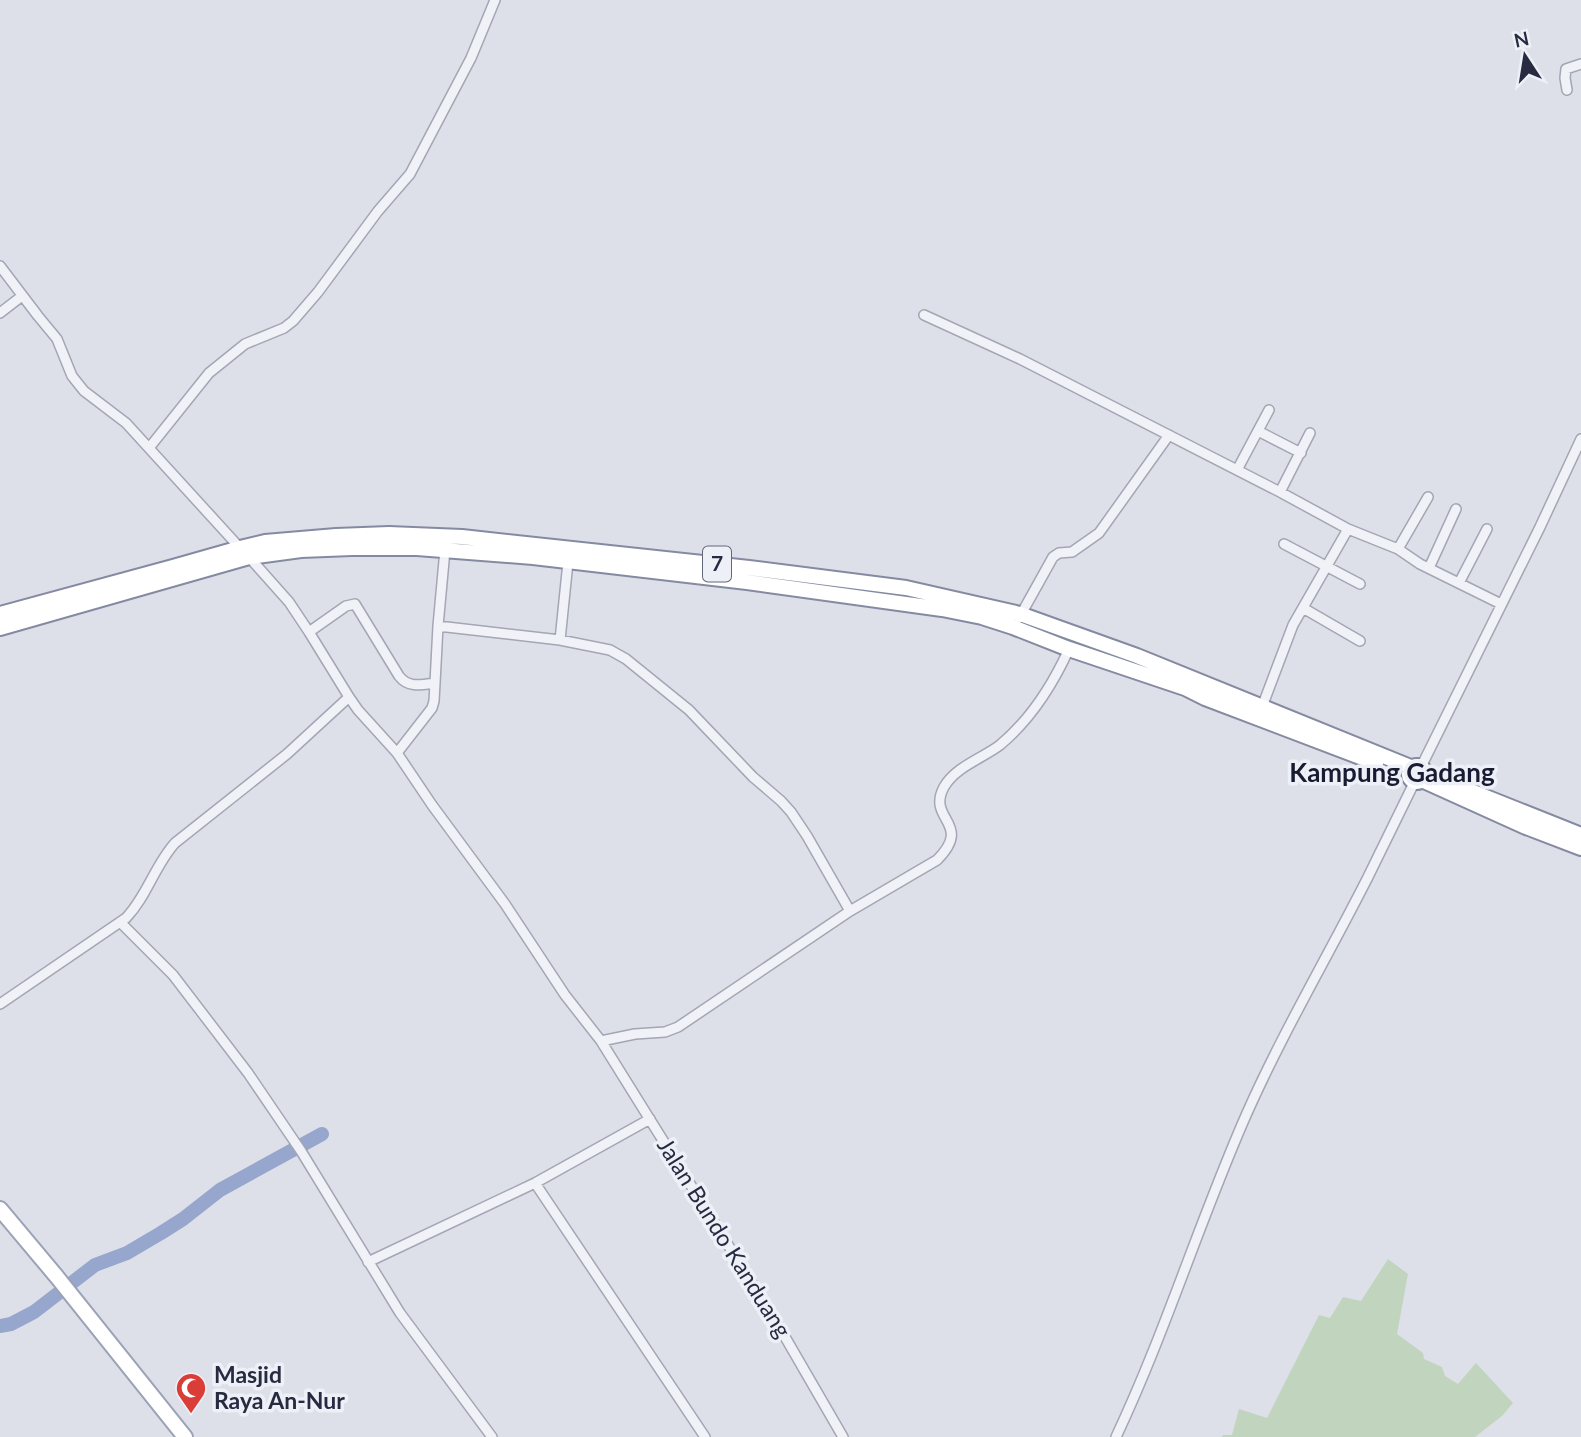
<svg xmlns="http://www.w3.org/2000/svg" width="1581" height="1437" font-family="Lato,sans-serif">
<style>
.green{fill:#c0d4be}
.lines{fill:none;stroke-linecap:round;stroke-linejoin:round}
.river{stroke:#96a6cd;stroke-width:14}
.minor-casing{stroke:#a3a6b3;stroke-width:12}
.primary-casing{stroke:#9ca2b6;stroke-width:18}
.trunk-casing{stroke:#848aa1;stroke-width:18}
.minor{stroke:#f1f2f7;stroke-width:9}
.primary{stroke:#fff;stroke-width:14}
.trunk{stroke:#fff;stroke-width:14}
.labels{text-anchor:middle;stroke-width:7;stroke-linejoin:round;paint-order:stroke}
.shield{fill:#eef0f7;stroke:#626678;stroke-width:2}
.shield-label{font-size:21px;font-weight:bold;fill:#262b41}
.street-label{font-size:23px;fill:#262b41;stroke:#eef0f7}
.poi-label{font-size:23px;font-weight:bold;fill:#262b41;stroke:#eef0f7;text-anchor:start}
.quarter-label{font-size:26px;font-weight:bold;fill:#181c32;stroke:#eef0f7}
</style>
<rect width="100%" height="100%" fill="#dee0e9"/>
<path class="green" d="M1388 1259 1408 1274 1397 1334 1423 1353 1424 1359 1442 1367 1445 1376 1458 1384 1476 1363 1513 1403 1502 1416 1475 1437H1222L1223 1435H1232L1239 1409 1267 1418 1319 1315 1330 1318 1343 1297 1361 1301Z"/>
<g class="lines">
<path class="river" d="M0 1326 11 1324 34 1312 95 1265 127 1253 161 1233 183 1219 220 1190 322 1134"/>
<g class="minor-casing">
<path id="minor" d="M1567 90 1565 78 1566 69 1581 64
M0 266 38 316 57 339 72 376 84 391 126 423 240 548
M0 313 22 296
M924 315 1020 359 1280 492 1348 529 1398 549 1420 564 1501 604
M1258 431 1301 453
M149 448 209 373 245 344 284 328 293 321 318 292 378 211 410 174 471 58 495 0
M1237 470 1269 410
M1280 492 1310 433
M1284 544 1360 584
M1398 549 1428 497
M249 557 289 602 309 632 346 606 355 604 399 676C408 688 421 685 435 683L438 626 445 550
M1429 568 1456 509
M1459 583 1487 529
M1303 608 1360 641
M1019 618 1053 557 1059 553 1072 552 1099 533 1169 435
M438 626 560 640 610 650 626 659 689 710 753 777 781 801 791 812 807 836 850 911
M560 640 568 562
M349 697 358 710 397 753 432 805 505 904 565 995 601 1041 781 1330 843 1437
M1262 707 1293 625 1348 529
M397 753 432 708 434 701 435 683
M1421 767 1540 527 1581 439
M121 923 173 975 248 1073 301 1151 400 1313 492 1437
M0 1004 126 918C147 896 155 865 175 843L287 754 349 697 309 632
M601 1041 635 1034 665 1032 678 1027 850 911 937 860C974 823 926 820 944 787 955 767 983 758 1000 745 1030 720 1053 684 1069 649
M535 1183 705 1437
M368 1262 535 1183 650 1119
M1116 1437C1166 1331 1200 1219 1247 1113 1283 1032 1328 956 1368 877 1384 845 1399 813 1415 781"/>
</g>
<g class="primary-casing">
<path id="primary" d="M0 1209 57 1277 185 1437"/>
</g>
<g class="trunk-casing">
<path id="trunk" d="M0 614 173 567 240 548 265 542 336 536 389 534 462 537 749 568 906 588 1020 614 1137 656 1413 768
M0 628 249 557 301 550 352 548H417L533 557 747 582 942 609 982 617 1013 627 1069 649 1185 688 1205 698 1376 763
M1409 774a8 8 0 1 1 16 0a8 8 0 1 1-16 0Z
M1433 776 1581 835
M1422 780 1526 827 1581 848"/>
</g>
<use href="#minor" class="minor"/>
<use href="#primary" class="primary"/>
<use href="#trunk" class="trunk"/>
</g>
<defs>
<g id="mosque-pin" transform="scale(1.575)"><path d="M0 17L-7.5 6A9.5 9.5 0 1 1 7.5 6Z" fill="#da3d37" stroke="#eef0f7"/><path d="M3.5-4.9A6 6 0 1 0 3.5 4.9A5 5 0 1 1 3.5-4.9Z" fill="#fff"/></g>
</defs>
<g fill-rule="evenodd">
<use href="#mosque-pin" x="191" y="1388"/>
</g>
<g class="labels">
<rect class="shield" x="703" y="546.5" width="28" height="35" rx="5"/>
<g class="shield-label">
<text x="717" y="571">7</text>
</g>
<g class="street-label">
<text transform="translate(724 1238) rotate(58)" y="8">Jalan Bundo Kanduang</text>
</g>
<g class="poi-label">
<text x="214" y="1383">Masjid<tspan x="214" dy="26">Raya An-Nur</tspan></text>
</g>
<g class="quarter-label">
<text x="1392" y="782">Kampung Gadang</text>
</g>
</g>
<g transform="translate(1525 56) rotate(348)" stroke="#eef0f7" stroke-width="5" paint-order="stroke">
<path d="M0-5L12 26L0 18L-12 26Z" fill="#262b41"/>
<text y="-10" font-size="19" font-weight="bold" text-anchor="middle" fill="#262b41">N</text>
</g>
</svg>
